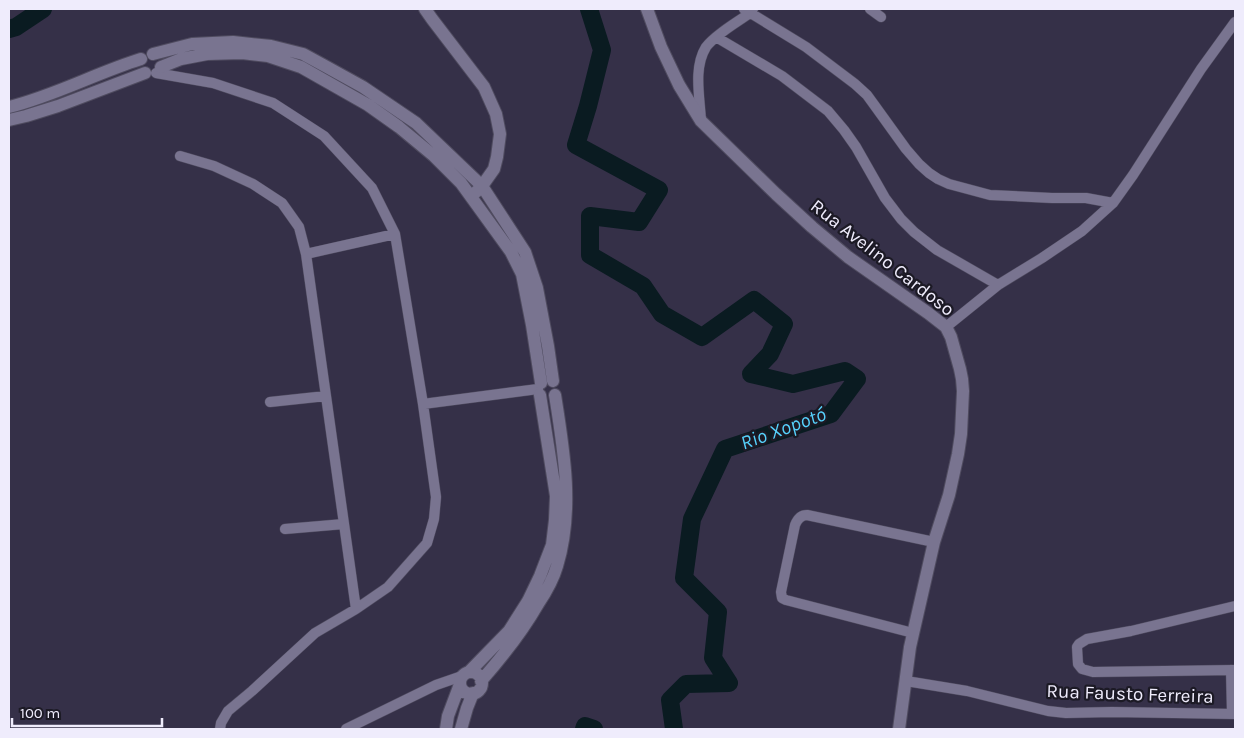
<svg xmlns="http://www.w3.org/2000/svg" width="1244" height="738" font-family="Karla,sans-serif">
<style>
.lines{fill:none;stroke-linecap:round;stroke-linejoin:round}
.river{stroke:#0a1b21;stroke-width:18}
.minor-casing{stroke:#4f4b5f;stroke-width:11}
.tertiary-casing{stroke:#4f4b5f;stroke-width:14}
.minor{stroke:#797490;stroke-width:10}
.tertiary{stroke:#797490;stroke-width:12}
.labels{text-anchor:middle;stroke-width:4.5;stroke-linejoin:round;paint-order:stroke}
.street-label{font-size:19px;fill:#efecfc;stroke:#1c1a25}
.water-label{font-size:20px;font-style:italic;fill:#56d2fc;stroke:#1c1a25}
</style>
<rect width="100%" height="100%" fill="#353048"/>
<g class="lines">
<path class="river" d="M589 9 602 50 588 106 576 145 659 190 639 222 590 216V255L643 286 662 314 702 337 754 300 784 324 770 354 751 374 793 384 845 371 857 379 831 414 725 449 692 519 684 578 718 612 713 658 729 683 686 684 670 700 674 729
M9 29 16 27 43 9
M584 729 585 726 594 729"/>
<g class="minor-casing">
<path id="minor" d="M744 9 806 47 855 84 867 95 875 106 906 149 919 164 929 173 938 179 949 184 990 195 1052 198H1086L1113 203
M870 9 881 17
M716 37 782 76 828 111 844 130 856 147 885 198 901 219 914 232 937 250 998 285
M156 73 213 83 273 103 324 136 372 188 395 234 423 404 436 497 434 519 427 543 388 587 356 609 315 633 252 691 228 711 221 723 220 729
M701 121C700 98 693 68 706 47 716 34 736 23 750 13L753 9
M180 156 214 166 253 184 282 203 299 227 306 254 356 609
M306 254 395 234
M946 327 998 285 1042 258 1082 231 1113 203 1133 175 1201 69 1235 22
M270 402 326 396
M423 404 538 389
M285 529 344 524
M1235 606 1131 631 1087 639 1079 644 1077 647 1078 664 1082 669 1093 672 1235 670
M913 633 786 600 782 598 781 592 795 525C797 520 800 515 807 515L934 542
M1231 670 1232 714
M906 681 967 691 1048 711 1066 713 1112 712 1235 714
M346 729 436 685 462 676"/>
</g>
<g class="tertiary-casing">
<path id="tertiary" d="M425 9 432 19 484 87 496 114 500 134 497 157 494 169 482 186 476 192
M647 9 661 47 679 85 701 121 776 194 812 227 848 257 928 313 946 327 951 337 960 369 962 379 963 391 961 434 958 454 949 495 934 542 910 647 899 729
M153 54 192 44 233 42 271 46 303 54 325 66 363 87 416 123 482 186 525 252 537 288 548 346 553 381
M161 67 181 59 207 54 242 53 268 56 301 67 368 105 399 127 434 156 461 183 511 252 522 274 532 325 541 383
M9 107C54 96 96 73 141 59
M9 120 26 116 58 106 145 73
M469 672 509 631 528 601 540 576 552 545 555 520 556 496 540 395
M460 683a11 11 0 1 1 22 0a11 11 0 1 1-22 0Z
M481 681C503 656 522 632 538 604 546 592 553 580 557 566 574 511 564 451 555 395
M446 729 448 716 460 684
M461 729 467 708 473 693"/>
</g>
<use href="#minor" class="minor"/>
<use href="#tertiary" class="tertiary"/>
</g>
<g class="labels">
<g class="street-label">
<text transform="translate(883 257) rotate(38)" y="7">Rua Avelino Cardoso</text>
<text transform="translate(1130 693) rotate(2)" y="7">Rua Fausto Ferreira</text>
</g>
<g class="water-label">
<text transform="translate(783 428) rotate(-20)" y="7">Rio Xopotó</text>
</g>
</g>
<rect width="1244" height="738" fill="none" stroke="#efecfc" stroke-width="20"/>
<path d="M12 718v8h150v-8" fill="none" stroke="#efecfc" stroke-width="2.5"/>
<text x="20" y="718" font-size="15" fill="#efecfc" stroke="#1c1a25" stroke-width="4" paint-order="stroke">100 m</text>
</svg>
